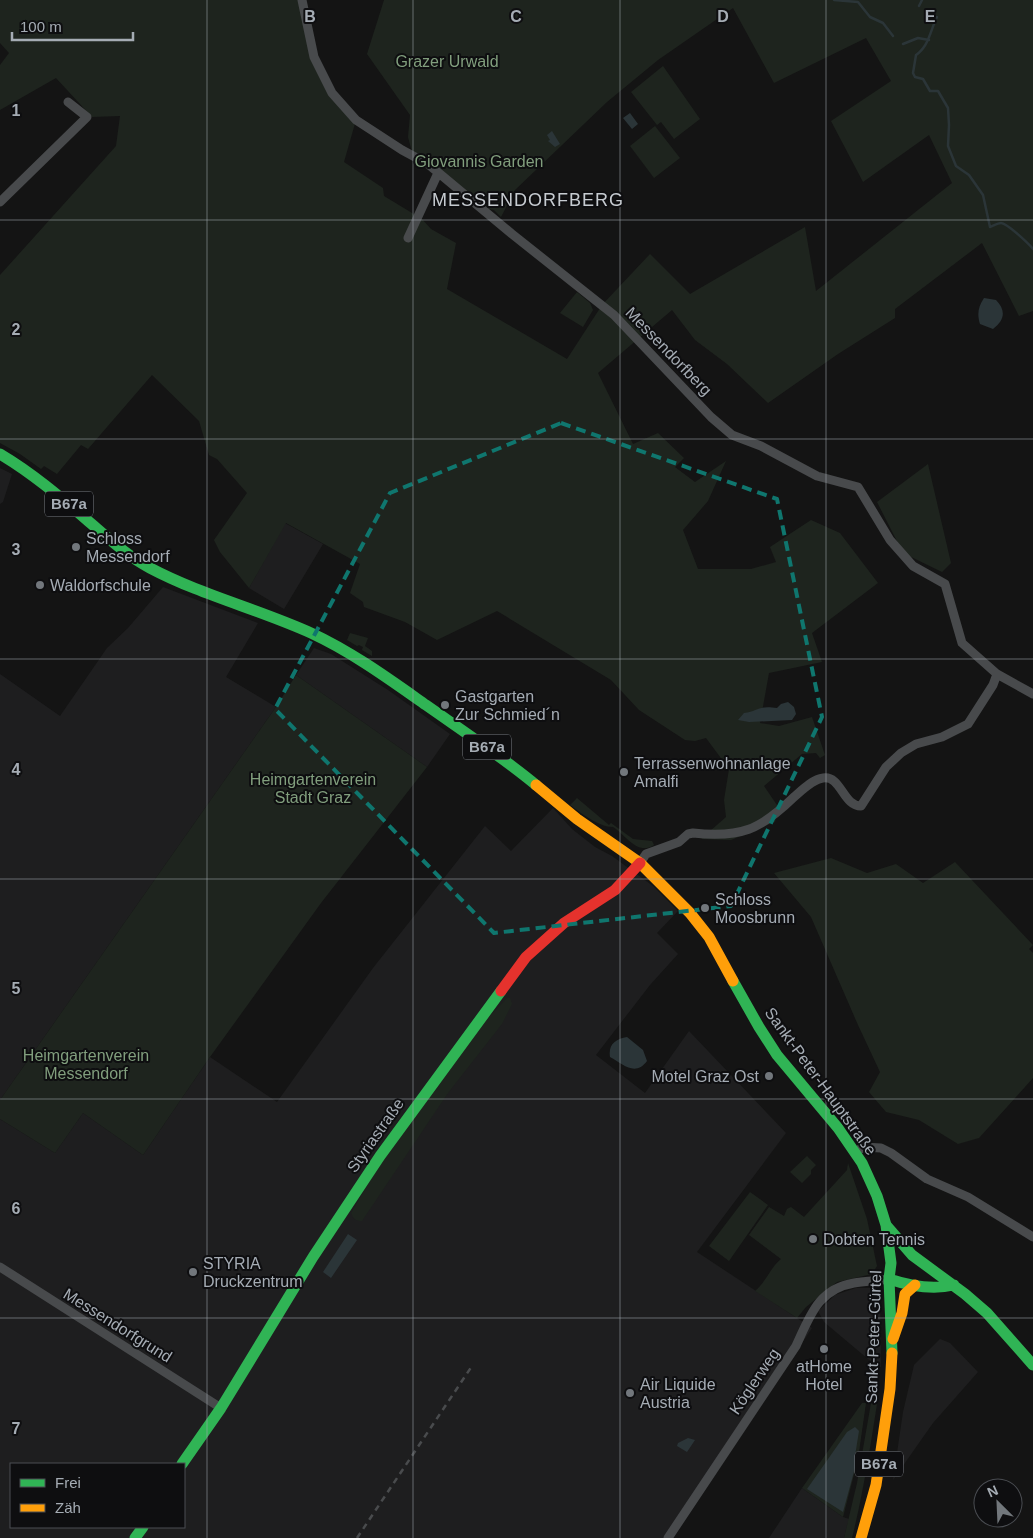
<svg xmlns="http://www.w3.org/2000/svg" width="1033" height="1538" font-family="Arial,sans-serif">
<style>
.built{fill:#1e1e1f;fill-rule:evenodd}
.green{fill:#1e241e}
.water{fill:#2b3538}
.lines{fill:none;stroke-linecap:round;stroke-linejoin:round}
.stream{stroke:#2b3538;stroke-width:2.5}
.street{stroke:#484a4c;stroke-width:9}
.fast{stroke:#30b455;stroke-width:11}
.slow{stroke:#ff9f0a;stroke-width:11}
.jam{stroke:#e5322d;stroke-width:11}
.rail{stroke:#494b4d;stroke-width:2.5;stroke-dasharray:6 5;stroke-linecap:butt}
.marked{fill:none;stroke:#0f766e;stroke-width:4;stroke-dasharray:10 6;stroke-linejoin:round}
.grid{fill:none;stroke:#a5acb4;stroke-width:1;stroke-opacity:0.55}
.poi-dot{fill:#72777c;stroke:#0e0e10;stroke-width:2}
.labels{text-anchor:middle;stroke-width:4;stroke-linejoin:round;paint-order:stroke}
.shield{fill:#0e0e10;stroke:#787d83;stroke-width:1}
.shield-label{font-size:15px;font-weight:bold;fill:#a5acb4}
.park-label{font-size:16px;fill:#819e7d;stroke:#0e0e10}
.street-label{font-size:16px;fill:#a5acb4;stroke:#0e0e10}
.poi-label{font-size:16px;fill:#a5acb4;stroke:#0e0e10;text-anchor:start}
.neighbourhood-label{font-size:18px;letter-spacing:1px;fill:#c6cbd0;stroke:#0e0e10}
.grid-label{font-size:16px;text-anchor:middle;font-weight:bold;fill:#a5acb4;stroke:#0e0e10;stroke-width:4;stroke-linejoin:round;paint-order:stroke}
</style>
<rect width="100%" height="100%" fill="#141414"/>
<path class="built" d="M0 468 12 474 3 502 0 504Z
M285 523 323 544 284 609 249 588Z
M163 587 258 623 226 677 276 707 0 1100V674L60 716 107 648 128 628Z
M314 648 331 654 388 690 450 734 427 767 296 675Z
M553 808 572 829 595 847 612 856 653 886 678 911 657 933 678 954 650 985 596 1055 645 1093 689 1031 786 1133 697 1252 812 1328 673 1538H0V1119L55 1153 83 1113 143 1155 210 1057 277 1102 373 968 485 826 511 851ZM11 1464H184V1527H11Z
M856 1288H872L880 1295 881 1367 868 1359 824 1322 818 1311 835 1295Z
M940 1339 950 1343 978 1372 933 1423 893 1480 903 1412 914 1365Z
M802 1488 843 1517 849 1519 844 1538H769Z"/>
<path class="green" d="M0 0H302L314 57 332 93 356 120 344 162 383 188 384 196 422 219 431 229 456 243 447 289 567 359 602 305 650 254 690 294 805 227 816 291 952 183 929 135 863 182 831 121 891 81 866 38 774 83 733 8 658 60 607 102 515 190 501 217 494 210 481 208 412 152 408 137 410 115 367 54 384 0H1033V311L1019 316 982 243 895 309V318L838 354 768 403 727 364 695 340 672 310 598 373 633 444 658 433 684 458 675 467 695 482 726 461 708 501 683 530 698 569H751L776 562 770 547 811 520 840 533 878 583 812 633 822 662 769 673 760 723 779 726 812 717 825 755 820 758 816 753 802 754 764 786 779 808 775 822 731 840 701 839 726 817 724 800 729 769 706 738 695 741 685 740 639 710 611 680 497 611 437 640 405 622 364 607 363 602 350 593 360 564 286 523 249 588 220 552 214 540 247 493 217 459 209 455 199 421 152 375 88 449 81 445 57 474 44 466 41 469 20 454 0 443V275L116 146 120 116 92 117 56 78 0 110V65L9 53 0 43Z
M663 66 700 119 674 139 661 122 657 125 631 92Z
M655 126 680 158 654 178 630 146Z
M577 292 590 303 593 310 583 327 560 313Z
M928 464 951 563 942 572 903 553 877 502Z
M350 633 368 638 365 646 372 651V656L362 650 363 647 359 645 357 646 347 640Z
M296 675 427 767 321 903 210 1057 143 1155 83 1113 55 1153 0 1119V1100L276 707Z
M577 798 609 825 611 823 633 839 652 841 654 845C637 856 626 835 613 827 599 827 581 813 570 805Z
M831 858 867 873 896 864 923 883 955 862 1033 945 1029 949 1033 953V1078L979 1138 958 1144 919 1120 886 1112 869 1092 880 1072 858 1025 811 917 774 873Z
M507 998H510L512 1004 502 1024 448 1093 362 1221C356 1221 353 1219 351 1213L380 1164 479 1027Z
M807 1156 816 1165 811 1170V1174L802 1183 790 1172Z
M848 1163 867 1219 877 1266 872 1274 837 1282 806 1307 797 1318 755 1291C766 1282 770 1268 781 1259L749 1235 769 1207 784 1216 787 1209 791 1207 804 1217 847 1170Z
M750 1192 768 1205 729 1261 709 1246Z
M862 1403H866L858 1459 843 1517 802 1488Z
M871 1403 877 1404C870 1449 863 1494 852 1538H844L857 1483Z"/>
<path class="water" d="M630 113 638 124 632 129 623 118Z
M552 131 560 144 555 147 548 141 550 140 547 135Z
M984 298 996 300C1006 310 1005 320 993 329L980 324C977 314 978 307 984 298Z
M788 702 794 707 796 714 792 720 749 722 738 720 744 713C759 711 758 705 777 708L781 704Z
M627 1037 643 1050 647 1061C635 1077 623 1064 610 1057 608 1044 616 1039 627 1037Z
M348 1234 357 1240 331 1278 323 1272Z
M855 1427 859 1431 855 1456 858 1457 843 1512 807 1489 847 1432Z
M688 1438 695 1440 687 1452 677 1446 678 1443Z"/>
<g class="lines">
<path class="stream" d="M834 0 858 2 870 17 883 23 893 36
M919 6 922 0
M937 17C930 31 929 46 916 55L913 73 915 77 923 79 930 91H938L948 108 949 125 948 146 956 166 969 175 983 195 990 227C993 226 998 223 1001 223 1007 223 1029 244 1033 249
M903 44 918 38 929 40"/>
<path class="street" d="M302 0 314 57 332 93 356 120 402 150 428 164 512 234 614 315 711 417 732 435 761 446 817 476 858 487 890 540 913 566 945 584 962 643 997 674 1033 694
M0 202 87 117 68 102
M408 238 438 173
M640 863 646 854 679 842 688 834 693 833C741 838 760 830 794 797 801 791 813 779 823 778 841 775 843 806 861 806L886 767 901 753 916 744 942 737 968 724 993 685 997 674
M856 1152 863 1147 881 1148 891 1153 927 1179 968 1197 1033 1237
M0 1267 221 1408
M668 1538 796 1346C810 1316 818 1289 854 1283 865 1281 877 1281 889 1279"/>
<path class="fast" d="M0 454C32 473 59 496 87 520 107 537 127 556 150 568 201 595 258 609 311 633 352 652 389 679 426 705 463 731 501 756 536 785
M733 981 759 1027 777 1055 838 1128 862 1163 877 1196 886 1225 891 1263 889 1279 892 1353
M886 1225 912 1255 965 1294 987 1313 1033 1365
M889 1279C910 1286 932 1290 954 1285
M182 1464 221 1408 313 1257 380 1156 501 991
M135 1538 143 1527"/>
<path class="slow" d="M536 785 577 819 640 863 690 913 709 937 733 981
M893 1339 902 1313 905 1294 915 1285
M861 1538 876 1485 890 1389 892 1353"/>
<path class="jam" d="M501 991 526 957 564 923 615 890 640 863"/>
<path class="rail" d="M357 1538 472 1366"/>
</g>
<path class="marked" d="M561 423 777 499 822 717 731 906 494 933 275 709 390 493Z"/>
<path class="grid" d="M207 0V1538M413 0V1538M620 0V1538M826 0V1538M0 220H1033M0 439H1033M0 659H1033M0 879H1033M0 1099H1033M0 1318H1033"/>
<g class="poi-dot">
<circle cx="76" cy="547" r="5"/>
<circle cx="40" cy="585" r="5"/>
<circle cx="445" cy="705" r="5"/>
<circle cx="624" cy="772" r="5"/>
<circle cx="705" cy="908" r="5"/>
<circle cx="769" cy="1076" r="5"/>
<circle cx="813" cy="1239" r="5"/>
<circle cx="193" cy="1272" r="5"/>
<circle cx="824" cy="1349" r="5"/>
<circle cx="630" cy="1393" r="5"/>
</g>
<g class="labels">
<g class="shield">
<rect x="45" y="491.5" width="48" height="25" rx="4"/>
<rect x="463" y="734.5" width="48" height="25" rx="4"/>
<rect x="855" y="1451.5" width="48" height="25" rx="4"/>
</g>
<g class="shield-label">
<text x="69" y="509">B67a</text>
<text x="487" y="752">B67a</text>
<text x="879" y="1469">B67a</text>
</g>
<g class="park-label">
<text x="447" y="67">Grazer Urwald</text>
<text x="479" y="167">Giovannis Garden</text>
<text x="313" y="785">Heimgartenverein<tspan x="313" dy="18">Stadt Graz</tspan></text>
<text x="86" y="1061">Heimgartenverein<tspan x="86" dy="18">Messendorf</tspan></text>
</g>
<g class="street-label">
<text transform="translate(669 351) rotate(46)" y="6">Messendorfberg</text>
<text transform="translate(821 1081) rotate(54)" y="6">Sankt-Peter-Hauptstraße</text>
<text transform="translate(375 1135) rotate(-55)" y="6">Styriastraße</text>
<text transform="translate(118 1325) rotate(32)" y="6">Messendorfgrund</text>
<text transform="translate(873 1337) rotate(-88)" y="6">Sankt-Peter-Gürtel</text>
<text transform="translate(754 1381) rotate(-56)" y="6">Köglerweg</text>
</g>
<g class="poi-label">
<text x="86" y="544">Schloss<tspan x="86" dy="18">Messendorf</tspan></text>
<text x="50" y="591">Waldorfschule</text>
<text x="455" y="702">Gastgarten<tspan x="455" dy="18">Zur Schmied´n</tspan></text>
<text x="634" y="769">Terrassenwohnanlage<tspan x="634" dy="18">Amalfi</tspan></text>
<text x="715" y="905">Schloss<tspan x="715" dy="18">Moosbrunn</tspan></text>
<text x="759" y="1082" text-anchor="end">Motel Graz Ost</text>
<text x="823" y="1245">Dobten Tennis</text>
<text x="203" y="1269">STYRIA<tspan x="203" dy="18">Druckzentrum</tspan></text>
<text x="824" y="1372" text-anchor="middle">atHome<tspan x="824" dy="18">Hotel</tspan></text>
<text x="640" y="1390">Air Liquide<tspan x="640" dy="18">Austria</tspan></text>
</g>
<g class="neighbourhood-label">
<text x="528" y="206">MESSENDORFBERG</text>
</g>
</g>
<g class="grid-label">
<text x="310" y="22">B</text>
<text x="516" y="22">C</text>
<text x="723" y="22">D</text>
<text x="930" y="22">E</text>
<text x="16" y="116">1</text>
<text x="16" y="335">2</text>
<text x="16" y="555">3</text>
<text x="16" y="775">4</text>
<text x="16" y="994">5</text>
<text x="16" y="1214">6</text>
<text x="16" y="1434">7</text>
</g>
<rect x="10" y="1463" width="175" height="65" fill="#0e0e10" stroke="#4a4d52"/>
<rect x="20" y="1479" width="25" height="8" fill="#30b455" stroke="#4a4d52"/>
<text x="55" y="1488" font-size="15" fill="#a5acb4">Frei</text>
<rect x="20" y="1504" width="25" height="8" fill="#ff9f0a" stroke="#4a4d52"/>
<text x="55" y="1513" font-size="15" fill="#a5acb4">Zäh</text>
<g transform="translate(998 1503) rotate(336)"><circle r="24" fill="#0e0e10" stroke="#4a4d52"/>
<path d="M0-4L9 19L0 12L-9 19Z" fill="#72777c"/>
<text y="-8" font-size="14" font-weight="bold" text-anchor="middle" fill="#a5acb4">N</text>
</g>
<path d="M12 32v8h121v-8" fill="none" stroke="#a5acb4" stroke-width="2.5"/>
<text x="20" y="32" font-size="15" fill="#a5acb4" stroke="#0e0e10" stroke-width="4" paint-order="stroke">100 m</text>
</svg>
